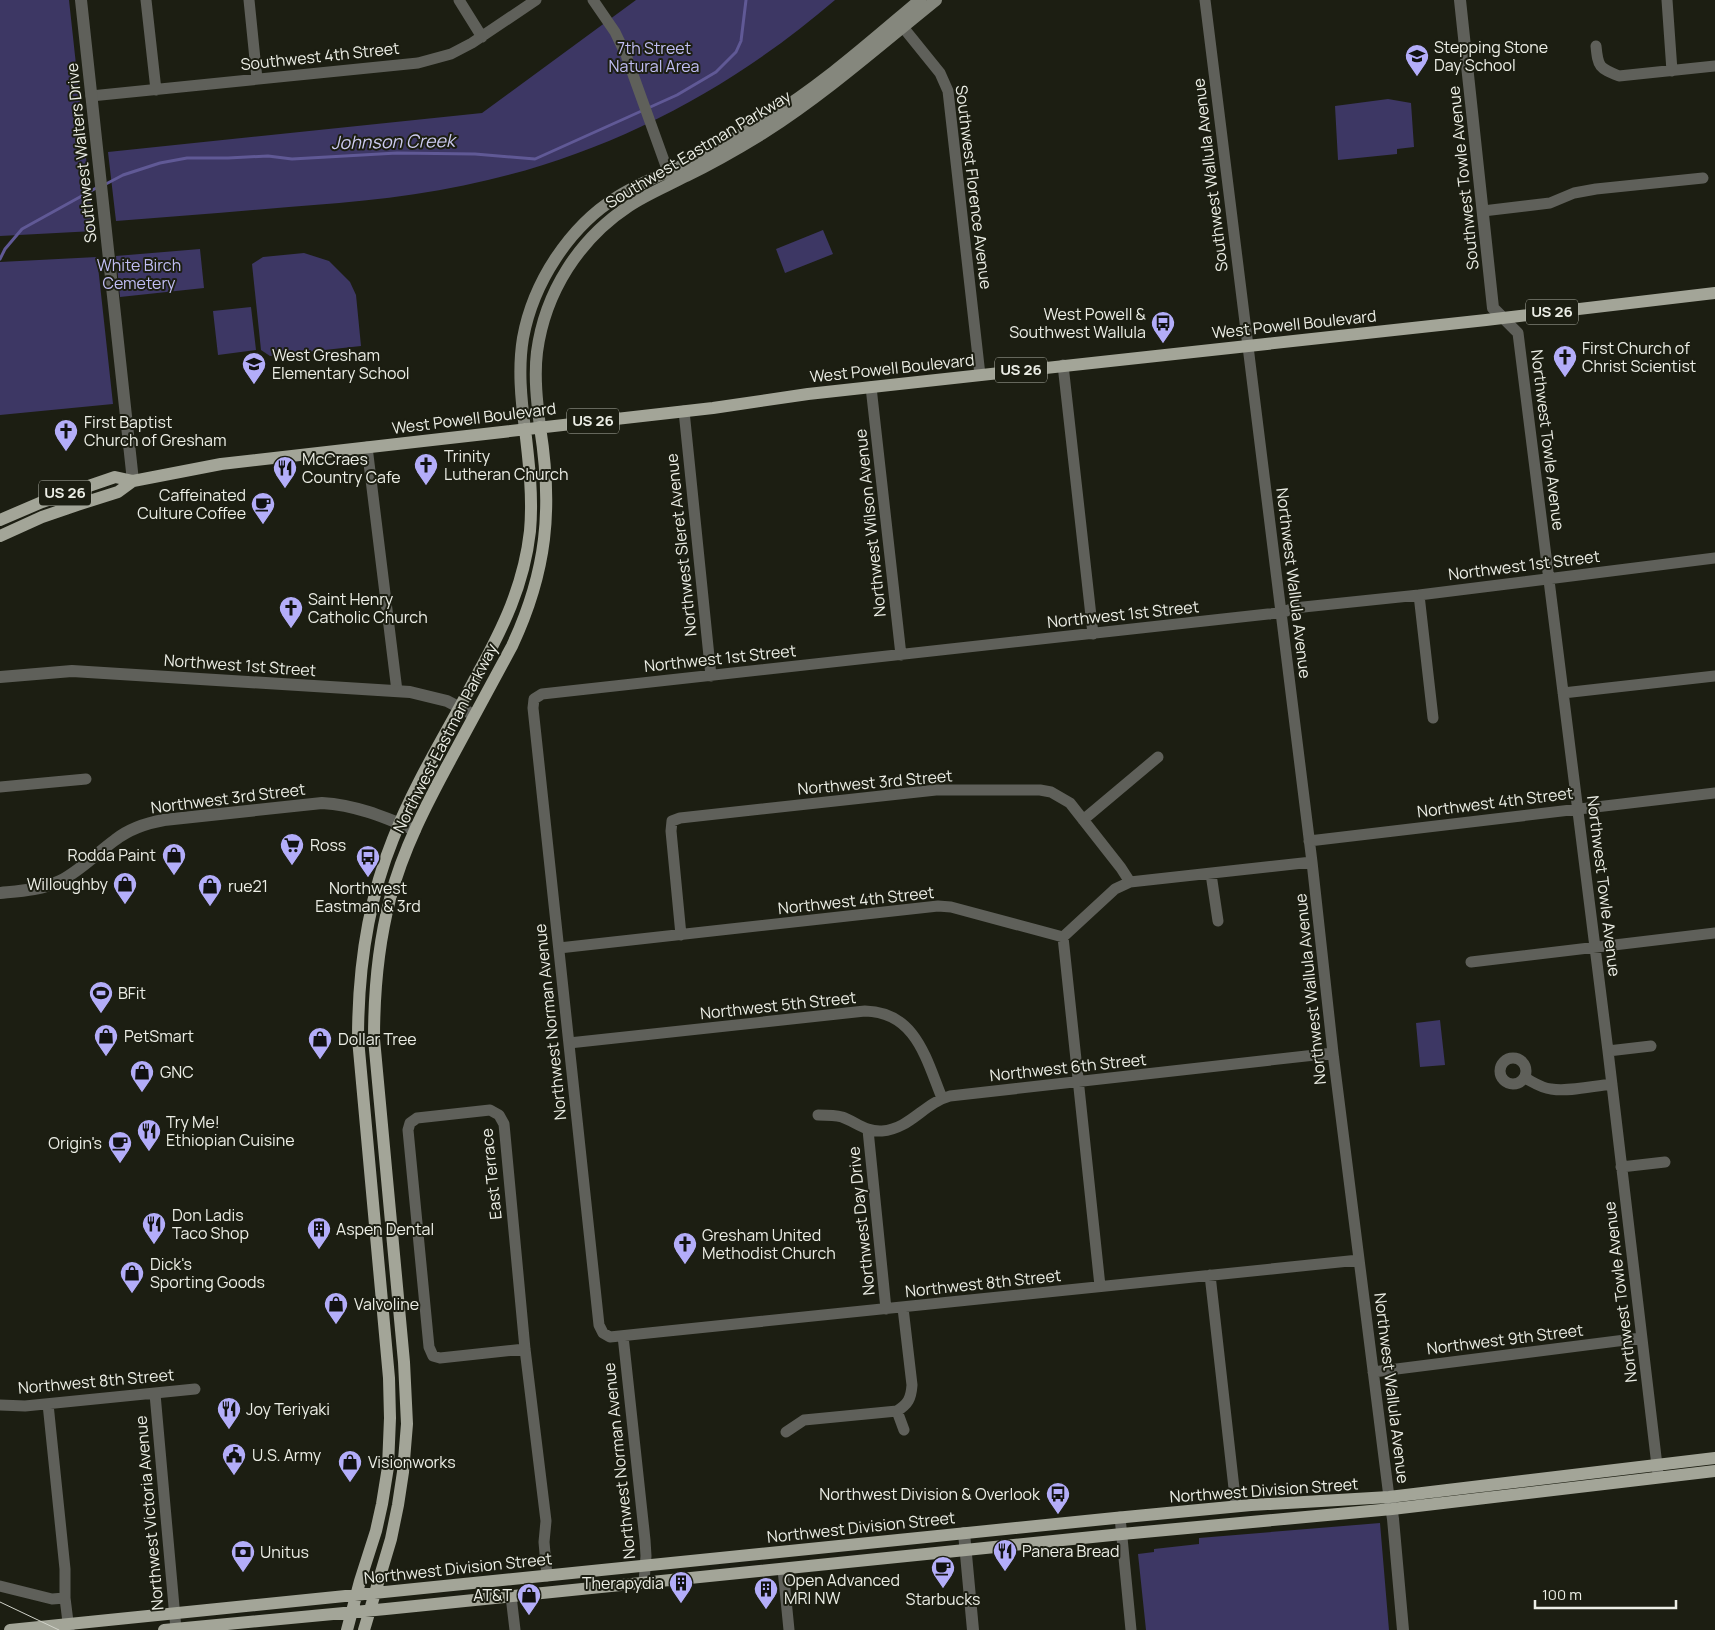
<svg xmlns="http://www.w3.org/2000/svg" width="1715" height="1630" font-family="Manrope,sans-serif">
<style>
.green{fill:#3d3764}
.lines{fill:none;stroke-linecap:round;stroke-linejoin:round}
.stream{stroke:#605996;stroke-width:3}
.minor{stroke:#5f605a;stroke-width:11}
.tertiary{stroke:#5f605a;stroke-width:12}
.secondary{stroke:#85877d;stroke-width:12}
.primary{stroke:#a3a598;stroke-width:12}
.tram{stroke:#d1d3ca;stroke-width:1}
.labels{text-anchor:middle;stroke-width:4;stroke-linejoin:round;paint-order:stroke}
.shield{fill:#1c1e12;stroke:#aeb0a6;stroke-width:1}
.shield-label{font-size:15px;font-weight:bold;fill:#eceee6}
.poi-label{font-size:16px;fill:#eceee6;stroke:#1c1e12;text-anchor:start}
.park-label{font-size:16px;fill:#c1bef4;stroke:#1c1e12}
.street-label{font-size:16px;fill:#eceee6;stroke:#1c1e12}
.water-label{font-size:18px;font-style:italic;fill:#cdcbf0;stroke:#1c1e12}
</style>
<rect width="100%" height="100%" fill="#1c1e12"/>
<path class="green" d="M0 0H69L94 231 0 236Z
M636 0H835C735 86 617 150 488 180 423 196 356 202 289 207 231 212 174 217 116 221L108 152 482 113Z
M1388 99 1411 103 1414 147 1397 149V154L1338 160 1335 106Z
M823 230 833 254 785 273 776 249Z
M200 249 204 288 120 297 116 256Z
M304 253 329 261 350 282 356 295 361 346 270 356 261 350 252 264 263 257Z
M97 257 113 404 0 415V262Z
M251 307 256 350 218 355 213 311Z
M1440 1020 1445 1065 1420 1067 1416 1023Z
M1380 1523 1389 1630H1146L1138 1554 1154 1552V1549L1199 1544V1538Z"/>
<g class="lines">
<path class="stream" d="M104 185 123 175 160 163 187 158H228L268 156 292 159 397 153 475 154 535 159 677 95 716 72 736 52 741 41 746 0
M0 259 5 249 22 229 98 187"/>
<path class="minor" d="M146 0 156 90
M249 0 257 79
M459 0 482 37
M593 0 615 32 626 55 671 180
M1205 0 1312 862 1333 1053 1389 1497
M1667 0 1672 71
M898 21 940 73 948 91 980 375
M1596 46C1598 67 1599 68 1619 76L1715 66
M91 96 418 63 451 54 472 43 536 0
M1483 211 1550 203 1574 193 1596 189 1703 178
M1503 318 1518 333 1608 1051 1658 1474
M1063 365 1093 634
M871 387 901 655
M684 411 711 676
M367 447 397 691
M1419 595 1433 718
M1563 693 1715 676
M0 787 86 779
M1083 820 1158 757
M1309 841 1715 793
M1211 874 1218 921
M681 935 671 831 672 821 680 818 936 790H1040L1051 792 1070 803 1121 868 1130 882
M1063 937 1100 1286
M559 948 938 906 951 907 1063 937 1115 889 1130 882 1312 862
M1471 962 1715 933
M569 1043 865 1011C916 1012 926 1059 942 1098
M1608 1051 1651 1046
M1500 1071a13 13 0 1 1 26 0a13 13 0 1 1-26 0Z
M1525 1078C1533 1082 1541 1088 1551 1089 1570 1092 1592 1086 1612 1084
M818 1115C826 1115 835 1115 842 1117 856 1122 866 1132 882 1131 910 1129 924 1103 950 1096L1333 1053
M868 1130 886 1309
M1621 1167 1665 1162
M1359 1260 658 1332 610 1337 603 1333 599 1325 533 708 534 699 542 694 1268 614 1281 613 1294 608 1419 595 1715 558
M1210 1275 1236 1506
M623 1336 645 1540 646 1556 644 1582
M525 1349 440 1358 433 1356 429 1347 408 1130 410 1123 417 1118 490 1110 499 1115 504 1124 525 1349 546 1521 544 1542 547 1576
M1373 1372 1641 1338
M155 1394 176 1629
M48 1404 65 1569V1598L69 1630
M0 1405 25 1406 195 1389
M897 1411 904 1430
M786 1432 804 1420 897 1411C908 1404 911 1399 912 1385L903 1308
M1120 1517 1131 1630
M783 1569 789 1630
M0 1586 52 1599 65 1598
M511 1596 515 1630"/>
<path class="tertiary" d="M81 0 133 481
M1460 0 1493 308 1503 318
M0 677 72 671 410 692 447 701 474 715
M0 893C20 891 41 890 60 881 80 871 97 853 115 840 129 829 147 823 164 820L322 803C356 805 384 817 415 830
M1390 1500 1393 1519 1403 1630
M964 1533 973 1630"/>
<path class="secondary" d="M540 427C537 402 534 377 537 352 545 292 579 239 629 206 647 194 667 186 686 176 713 163 739 148 765 132 826 93 880 45 936 0
M525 429C521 399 518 368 523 338 533 283 569 227 617 197 642 181 671 171 699 158 721 146 743 134 765 120 821 86 870 42 920 0"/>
<path class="primary" d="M0 520 42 502 115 477 133 481 221 464 713 408 808 394 1486 320 1715 293
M0 536 42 517 77 505 118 492 133 481
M10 1630 1115 1518 1251 1505 1389 1497 1715 1458
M164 1630 386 1609 1122 1534 1392 1509 1715 1471
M347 1630 360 1581 376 1531 382 1504 388 1467 390 1418 389 1378 358 1039C358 970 367 903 393 839 415 782 449 729 477 675 503 628 524 585 530 531 533 497 529 463 525 429
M364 1630 391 1539 398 1505 403 1472 407 1424 404 1362 374 1039C374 992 378 945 390 899 403 849 427 803 452 757 472 720 492 683 512 646 547 571 553 509 540 427"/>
<path class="tram" d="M0 1602 59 1630"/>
</g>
<defs>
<g id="school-pin" transform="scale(1.25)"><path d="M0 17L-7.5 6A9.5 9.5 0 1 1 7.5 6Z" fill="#b3adf9" stroke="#1c1e12"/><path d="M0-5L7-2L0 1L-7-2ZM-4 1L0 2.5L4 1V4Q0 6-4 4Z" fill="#111"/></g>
<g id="bus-pin" transform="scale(1.25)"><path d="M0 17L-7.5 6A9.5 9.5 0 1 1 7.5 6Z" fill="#b3adf9" stroke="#1c1e12"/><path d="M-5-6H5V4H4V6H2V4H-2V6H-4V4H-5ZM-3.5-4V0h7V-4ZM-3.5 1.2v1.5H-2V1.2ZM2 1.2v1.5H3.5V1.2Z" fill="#111"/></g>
<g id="church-pin" transform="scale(1.25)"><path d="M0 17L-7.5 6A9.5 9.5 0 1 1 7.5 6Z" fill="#b3adf9" stroke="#1c1e12"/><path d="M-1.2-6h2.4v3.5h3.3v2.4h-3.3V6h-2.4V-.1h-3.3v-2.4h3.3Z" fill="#111"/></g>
<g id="restaurant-pin" transform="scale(1.25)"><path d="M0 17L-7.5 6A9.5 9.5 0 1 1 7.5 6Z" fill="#b3adf9" stroke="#1c1e12"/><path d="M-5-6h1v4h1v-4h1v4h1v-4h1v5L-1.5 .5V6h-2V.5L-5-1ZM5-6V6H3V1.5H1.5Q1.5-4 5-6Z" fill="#111"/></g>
<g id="cafe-pin" transform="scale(1.25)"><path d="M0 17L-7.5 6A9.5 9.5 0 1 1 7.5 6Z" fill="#b3adf9" stroke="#1c1e12"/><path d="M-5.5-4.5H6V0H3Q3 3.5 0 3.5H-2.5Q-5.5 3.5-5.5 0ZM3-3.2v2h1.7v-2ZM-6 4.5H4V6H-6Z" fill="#111"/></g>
<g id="supermarket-pin" transform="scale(1.25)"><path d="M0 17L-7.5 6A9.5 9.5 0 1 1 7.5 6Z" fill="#b3adf9" stroke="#1c1e12"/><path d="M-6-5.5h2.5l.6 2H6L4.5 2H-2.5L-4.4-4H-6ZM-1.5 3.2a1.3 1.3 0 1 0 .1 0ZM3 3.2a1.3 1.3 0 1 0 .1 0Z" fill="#111"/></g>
<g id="shop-pin" transform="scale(1.25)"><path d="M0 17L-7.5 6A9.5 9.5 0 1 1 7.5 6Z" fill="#b3adf9" stroke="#1c1e12"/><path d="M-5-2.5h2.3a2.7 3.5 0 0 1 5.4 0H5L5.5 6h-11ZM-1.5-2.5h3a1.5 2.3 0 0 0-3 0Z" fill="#111"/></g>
<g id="stadium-pin" transform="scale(1.25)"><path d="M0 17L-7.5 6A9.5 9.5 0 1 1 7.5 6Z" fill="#b3adf9" stroke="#1c1e12"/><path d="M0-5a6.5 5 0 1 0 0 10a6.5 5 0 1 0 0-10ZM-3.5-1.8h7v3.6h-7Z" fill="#111"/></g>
<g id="building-pin" transform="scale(1.25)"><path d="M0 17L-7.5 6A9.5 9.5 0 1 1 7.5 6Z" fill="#b3adf9" stroke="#1c1e12"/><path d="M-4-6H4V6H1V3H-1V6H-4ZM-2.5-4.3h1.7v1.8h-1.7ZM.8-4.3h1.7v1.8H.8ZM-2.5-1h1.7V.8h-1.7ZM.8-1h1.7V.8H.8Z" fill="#111"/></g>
<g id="civic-pin" transform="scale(1.25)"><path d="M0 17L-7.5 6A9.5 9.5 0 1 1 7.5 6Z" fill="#b3adf9" stroke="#1c1e12"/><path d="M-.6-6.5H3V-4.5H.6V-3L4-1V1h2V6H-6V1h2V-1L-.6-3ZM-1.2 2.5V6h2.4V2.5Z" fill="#111"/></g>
<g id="bank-pin" transform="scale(1.25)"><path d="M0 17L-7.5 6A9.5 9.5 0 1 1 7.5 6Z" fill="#b3adf9" stroke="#1c1e12"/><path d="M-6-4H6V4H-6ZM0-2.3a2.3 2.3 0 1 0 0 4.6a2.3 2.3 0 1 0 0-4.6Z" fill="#111"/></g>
</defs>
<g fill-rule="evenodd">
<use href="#school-pin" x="1417" y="56"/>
<use href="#bus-pin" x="1163" y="323"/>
<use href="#church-pin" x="1565" y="357"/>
<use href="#school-pin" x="254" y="364"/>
<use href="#church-pin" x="66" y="431"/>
<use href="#church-pin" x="426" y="465"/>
<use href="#restaurant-pin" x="285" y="468"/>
<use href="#cafe-pin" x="263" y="504"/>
<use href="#church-pin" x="291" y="608"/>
<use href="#supermarket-pin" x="292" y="845"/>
<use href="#shop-pin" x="174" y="855"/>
<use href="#bus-pin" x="368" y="857"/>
<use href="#shop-pin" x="125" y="884"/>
<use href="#shop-pin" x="210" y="886"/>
<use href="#stadium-pin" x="101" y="993"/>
<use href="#shop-pin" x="106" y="1036"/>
<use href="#shop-pin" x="320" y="1039"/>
<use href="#shop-pin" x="142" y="1072"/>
<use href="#restaurant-pin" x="149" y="1131"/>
<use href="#cafe-pin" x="120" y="1143"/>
<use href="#restaurant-pin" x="154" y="1224"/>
<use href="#building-pin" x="319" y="1229"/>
<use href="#church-pin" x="685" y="1244"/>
<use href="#shop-pin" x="132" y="1273"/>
<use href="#shop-pin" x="336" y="1304"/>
<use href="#restaurant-pin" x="229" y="1409"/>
<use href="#civic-pin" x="234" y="1455"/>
<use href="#shop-pin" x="350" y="1462"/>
<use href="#bus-pin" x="1058" y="1494"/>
<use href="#restaurant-pin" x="1005" y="1551"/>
<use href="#bank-pin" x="243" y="1552"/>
<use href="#cafe-pin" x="943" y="1568"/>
<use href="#building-pin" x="681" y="1583"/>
<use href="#building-pin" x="766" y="1589"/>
<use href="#shop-pin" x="529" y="1595"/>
</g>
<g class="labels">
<g class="shield">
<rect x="1526" y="299.5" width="52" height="25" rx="4"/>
<rect x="995" y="357.5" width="52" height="25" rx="4"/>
<rect x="567" y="408.5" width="52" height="25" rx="4"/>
<rect x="39" y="480.5" width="52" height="25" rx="4"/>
</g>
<g class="shield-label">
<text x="1552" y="317">US 26</text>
<text x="1021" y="375">US 26</text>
<text x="593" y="426">US 26</text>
<text x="65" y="498">US 26</text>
</g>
<g class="poi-label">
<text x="1434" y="53">Stepping Stone<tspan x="1434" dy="18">Day School</tspan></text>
<text x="1146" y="320" text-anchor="end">West Powell &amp;<tspan x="1146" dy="18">Southwest Wallula</tspan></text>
<text x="1582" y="354">First Church of<tspan x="1582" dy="18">Christ Scientist</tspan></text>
<text x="272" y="361">West Gresham<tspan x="272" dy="18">Elementary School</tspan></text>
<text x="84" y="428">First Baptist<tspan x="84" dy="18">Church of Gresham</tspan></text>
<text x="444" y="462">Trinity<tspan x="444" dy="18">Lutheran Church</tspan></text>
<text x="302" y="465">McCraes<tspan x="302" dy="18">Country Cafe</tspan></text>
<text x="246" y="501" text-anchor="end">Caffeinated<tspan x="246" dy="18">Culture Coffee</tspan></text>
<text x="308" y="605">Saint Henry<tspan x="308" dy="18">Catholic Church</tspan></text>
<text x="310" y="851">Ross</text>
<text x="156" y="861" text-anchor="end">Rodda Paint</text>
<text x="108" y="890" text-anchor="end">Willoughby</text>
<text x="228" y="892">rue21</text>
<text x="368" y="894" text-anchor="middle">Northwest<tspan x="368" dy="18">Eastman &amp; 3rd</tspan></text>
<text x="118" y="999">BFit</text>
<text x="124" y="1042">PetSmart</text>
<text x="338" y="1045">Dollar Tree</text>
<text x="160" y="1078">GNC</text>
<text x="166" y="1128">Try Me!<tspan x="166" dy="18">Ethiopian Cuisine</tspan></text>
<text x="102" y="1149" text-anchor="end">Origin's</text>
<text x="172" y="1221">Don Ladis<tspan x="172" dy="18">Taco Shop</tspan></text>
<text x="336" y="1235">Aspen Dental</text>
<text x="702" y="1241">Gresham United<tspan x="702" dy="18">Methodist Church</tspan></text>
<text x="150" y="1270">Dick's<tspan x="150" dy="18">Sporting Goods</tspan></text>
<text x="354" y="1310">Valvoline</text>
<text x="246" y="1415">Joy Teriyaki</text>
<text x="252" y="1461">U.S. Army</text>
<text x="368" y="1468">Visionworks</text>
<text x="1040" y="1500" text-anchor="end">Northwest Division &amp; Overlook</text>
<text x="1022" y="1557">Panera Bread</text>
<text x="260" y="1558">Unitus</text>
<text x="784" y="1586">Open Advanced<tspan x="784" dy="18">MRI NW</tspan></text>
<text x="664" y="1589" text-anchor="end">Therapydia</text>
<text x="512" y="1601" text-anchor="end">AT&amp;T</text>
<text x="943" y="1605" text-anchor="middle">Starbucks</text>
</g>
<g class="park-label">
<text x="654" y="54">7th Street<tspan x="654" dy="18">Natural Area</tspan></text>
<text x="139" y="271">White Birch<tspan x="139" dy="18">Cemetery</tspan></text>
</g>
<g class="street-label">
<text transform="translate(320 56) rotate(-6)" y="6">Southwest 4th Street</text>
<text transform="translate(698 149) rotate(-31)" y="6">Southwest Eastman Parkway</text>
<text transform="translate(81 153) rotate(-96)" y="6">Southwest Walters Drive</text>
<text transform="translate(1210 175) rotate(-97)" y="6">Southwest Wallula Avenue</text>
<text transform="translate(1463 178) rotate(-96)" y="6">Southwest Towle Avenue</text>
<text transform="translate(974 187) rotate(83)" y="6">Southwest Florence Avenue</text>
<text transform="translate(1294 324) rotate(-6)" y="6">West Powell Boulevard</text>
<text transform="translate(892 368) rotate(-6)" y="6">West Powell Boulevard</text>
<text transform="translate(474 418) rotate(-7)" y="6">West Powell Boulevard</text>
<text transform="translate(1548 440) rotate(83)" y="6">Northwest Towle Avenue</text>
<text transform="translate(870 523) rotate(-96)" y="6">Northwest Wilson Avenue</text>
<text transform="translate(681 545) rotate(-96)" y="6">Northwest Sleret Avenue</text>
<text transform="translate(1524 565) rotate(-7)" y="6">Northwest 1st Street</text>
<text transform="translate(1294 583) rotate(83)" y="6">Northwest Wallula Avenue</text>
<text transform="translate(1123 614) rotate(-6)" y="6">Northwest 1st Street</text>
<text transform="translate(720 658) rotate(-6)" y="6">Northwest 1st Street</text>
<text transform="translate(240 665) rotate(4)" y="6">Northwest 1st Street</text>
<text transform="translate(445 738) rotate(-63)" y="6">Northwest Eastman Parkway</text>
<text transform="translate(875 782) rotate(-5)" y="6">Northwest 3rd Street</text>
<text transform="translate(228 798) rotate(-7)" y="6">Northwest 3rd Street</text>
<text transform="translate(1495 802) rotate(-7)" y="6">Northwest 4th Street</text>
<text transform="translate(1604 886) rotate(83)" y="6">Northwest Towle Avenue</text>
<text transform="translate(856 900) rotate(-6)" y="6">Northwest 4th Street</text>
<text transform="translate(1310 989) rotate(-96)" y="6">Northwest Wallula Avenue</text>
<text transform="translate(778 1005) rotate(-6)" y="6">Northwest 5th Street</text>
<text transform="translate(550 1022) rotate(-96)" y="6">Northwest Norman Avenue</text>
<text transform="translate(1068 1067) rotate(-6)" y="6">Northwest 6th Street</text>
<text transform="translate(491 1174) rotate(-96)" y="6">East Terrace</text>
<text transform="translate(861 1221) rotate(-96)" y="6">Northwest Day Drive</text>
<text transform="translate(983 1283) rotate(-6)" y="6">Northwest 8th Street</text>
<text transform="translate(1620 1292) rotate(-97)" y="6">Northwest Towle Avenue</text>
<text transform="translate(1505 1339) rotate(-7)" y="6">Northwest 9th Street</text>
<text transform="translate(96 1381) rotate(-5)" y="6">Northwest 8th Street</text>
<text transform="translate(1392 1388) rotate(83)" y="6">Northwest Wallula Avenue</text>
<text transform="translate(619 1461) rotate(-96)" y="6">Northwest Norman Avenue</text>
<text transform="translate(1264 1490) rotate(-4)" y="6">Northwest Division Street</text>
<text transform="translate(149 1513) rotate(-95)" y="6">Northwest Victoria Avenue</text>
<text transform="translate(861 1527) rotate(-6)" y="6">Northwest Division Street</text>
<text transform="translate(458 1568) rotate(-6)" y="6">Northwest Division Street</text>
</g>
<g class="water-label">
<text transform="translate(393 142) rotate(-1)" y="6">Johnson Creek</text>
</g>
</g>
<path d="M1535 1600v8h141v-8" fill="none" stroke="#eceee6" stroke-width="2.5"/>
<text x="1542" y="1600" font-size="15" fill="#eceee6" stroke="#1c1e12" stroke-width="4" paint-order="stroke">100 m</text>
</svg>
